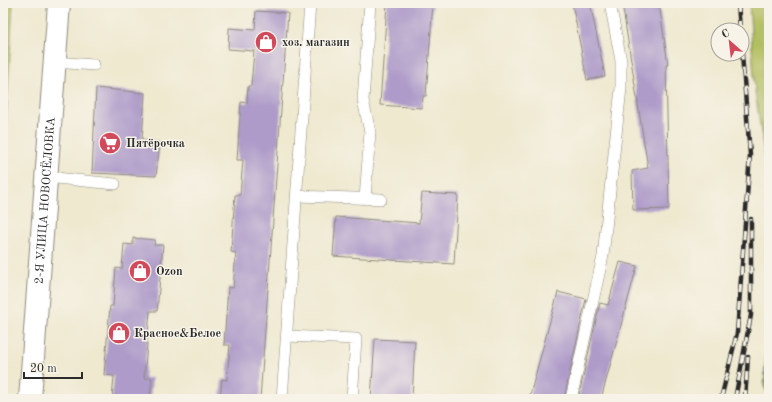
<svg xmlns="http://www.w3.org/2000/svg" width="772" height="402" font-family="'Old Standard TT',serif">
<style>
.green{fill:#b2bf60;stroke:#6e7546}
.forest{fill:#8da656;stroke:#5c6840}
.building{fill:#ae9bc9}
.lines{fill:none;stroke-linecap:round;stroke-linejoin:round}
.service-casing{stroke:#8d8a7e;stroke-width:12}
.primary-casing{stroke:#8d8a7e;stroke-width:24}
.service{stroke:#fff;stroke-width:11}
.primary{stroke:#fff;stroke-width:22}
.rail-casing{stroke:#2b2b2b;stroke-width:4.5}
.rail{stroke:#f7f3e8;stroke-width:3;stroke-dasharray:9;stroke-linecap:butt}
.labels{text-anchor:middle;stroke-width:3;stroke-linejoin:round;paint-order:stroke}
.poi-label{font-size:12px;font-weight:bold;fill:#2b2b2b;stroke:#f7f3e8;text-anchor:start}
.street-label{font-size:12px;fill:#2b2b2b;stroke:#f7f3e8}
</style>
<rect width="100%" height="100%" fill="#f7f3e8"/>
<filter id="ink" filterUnits="userSpaceOnUse"><feTurbulence type="fractalNoise" baseFrequency=".025" numOctaves="2"/><feDisplacementMap in="SourceGraphic" scale="8" xChannelSelector="R" yChannelSelector="G"/><feConvolveMatrix kernelMatrix="1 2 1 2 8 2 1 2 1" color-interpolation-filters="sRGB"/></filter>
<filter id="wash" filterUnits="userSpaceOnUse"><feTurbulence type="fractalNoise" baseFrequency=".012" numOctaves="4" result="noise"/><feDisplacementMap in="SourceGraphic" scale="16" xChannelSelector="R" yChannelSelector="G"/><feGaussianBlur stdDeviation="0.9" result="paint"/><feColorMatrix in="noise" values="0 0 0 0 0 0 0 0 0 0 0 0 0 0 0 0 0 1.4 0 .05"/><feComposite in="paint" operator="in"/></filter>
<g filter="url(#wash)">
<rect width="100%" height="100%" fill="#efe9d0"/>
<path class="green" d="M3 3H13L3 176Z
M749 3H761L769 29V185L755 92Z"/>
<path class="forest" d="M769 295V397L764 386Z"/>
<g id="blocks">
<path class="building" d="M387 3H433L426 96H423L422 108 380 105Z
M572 3H590L605 76 587 80Z
M622 3H659L668 65H666L669 209 633 210 632 171 648 168Z
M256 11 288 13 260 399H220L222 379 227 380 230 345H224L228 287 233 288 236 253 231 252 235 195H240L243 160H237L241 102 247 103 248 86H251L254 51 228 49 229 28 255 30Z
M96 88 145 93 142 140 160 142 156 176 92 173Z
M422 193 458 195 454 264 333 256 336 217 419 223Z
M133 238 155 240 154 245H163L157 311H150L144 378H152L150 399H112L114 376 104 375 110 306H113L116 268 122 269 124 244 133 245Z
M620 262 637 266 601 399H578L600 303 608 305Z
M558 292 586 299 564 399H529Z
M375 339 415 341 412 399H371Z"/>
</g>
</g>
<g filter="url(#ink)">
<use href="#blocks" fill-opacity="0" stroke="#8d8a7e" stroke-width="1"/>
<g class="lines">
<g class="service-casing">
<path id="service" d="M55 62 94 65
M46 177 115 184
M297 196 381 199
M365 199 370 132 363 100 370 3
M287 336 356 339 352 399
M282 399 310 3
M571 399 603 256 621 88V61L610 3"/>
</g>
<g class="primary-casing">
<g id="primary">
<path id="s1" d="M30 399 59 3"/>
</g>
</g>
<use href="#service" class="service"/>
<use href="#primary" class="primary"/>
<g class="rail-casing">
<path id="rail" d="M738 3 740 30
M721 399 737 333 750 155 742 54
M735 399 751 315V219
M745 399 748 357"/>
</g>
<use href="#rail" class="rail"/>
</g>
</g>
<defs>
<g id="shop-disc" transform="scale(1.15)"><circle r="9.5" fill="#d1495b" stroke="#f7f3e8"/><path d="M-5-2.5h2.3a2.7 3.5 0 0 1 5.4 0H5L5.5 6h-11ZM-1.5-2.5h3a1.5 2.3 0 0 0-3 0Z" fill="#fff"/></g>
<g id="supermarket-disc" transform="scale(1.15)"><circle r="9.5" fill="#d1495b" stroke="#f7f3e8"/><path d="M-6-5.5h2.5l.6 2H6L4.5 2H-2.5L-4.4-4H-6ZM-1.5 3.2a1.3 1.3 0 1 0 .1 0ZM3 3.2a1.3 1.3 0 1 0 .1 0Z" fill="#fff"/></g>
</defs>
<g fill-rule="evenodd">
<use href="#shop-disc" x="266" y="42"/>
<use href="#supermarket-disc" x="110" y="143"/>
<use href="#shop-disc" x="140" y="271"/>
<use href="#shop-disc" x="119" y="333"/>
</g>
<g class="labels">
<g class="poi-label">
<text x="282" y="46">хоз. магазин</text>
<text x="126" y="147">Пятёрочка</text>
<text x="156" y="275">Ozon</text>
<text x="134" y="337">Красное&amp;Белое</text>
</g>
<g class="street-label">
<text dy="4" stroke="none"><textPath href="#s1" startOffset="199">2-Я УЛИЦА НОВОСЁЛОВКА</textPath></text>
</g>
</g>
<rect width="772" height="402" fill="none" stroke="#f7f3e8" stroke-width="16"/>
<g transform="translate(730 42) rotate(332)"><circle r="19" fill="#f7f3e8" stroke="#a5a39c"/>
<path d="M0-3L7 15L0 10L-7 15Z" fill="#d1495b"/>
<text y="-6" font-size="11" font-weight="bold" text-anchor="middle" fill="#2b2b2b">С</text>
</g>
<path d="M24 372v6h58v-6" fill="none" stroke="#2b2b2b" stroke-width="2"/>
<text x="30" y="372" font-size="12" fill="#2b2b2b" stroke="#f7f3e8" stroke-width="3" paint-order="stroke">20 m</text>
</svg>
